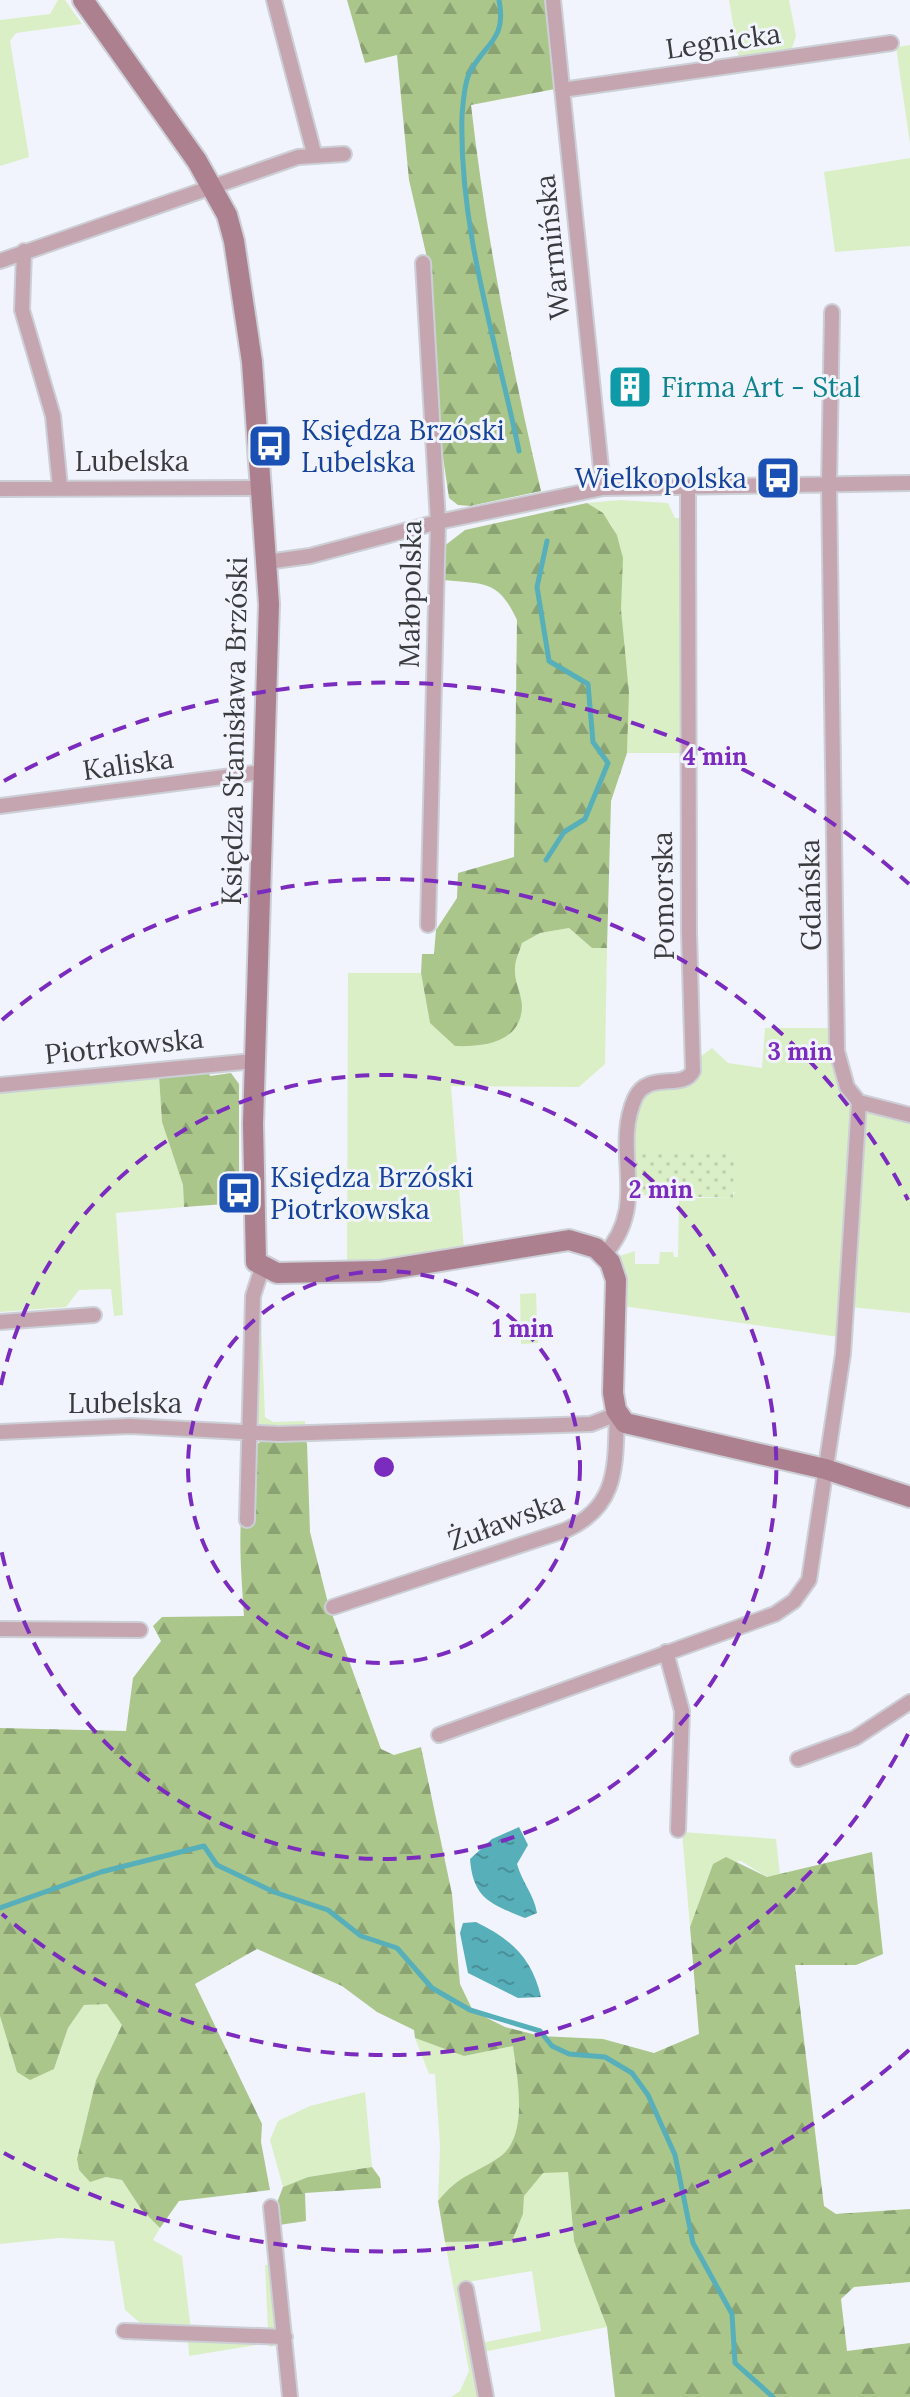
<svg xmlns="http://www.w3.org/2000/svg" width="910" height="2397" font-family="Lora,serif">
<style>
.grass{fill:#dbefc6}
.forest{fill:url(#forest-firs)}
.park{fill:url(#park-dots)}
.water{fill:url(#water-ripples)}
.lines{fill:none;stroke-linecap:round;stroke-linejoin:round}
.stream{stroke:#57afba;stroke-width:5}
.street-casing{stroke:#cccfd6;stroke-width:18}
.secondary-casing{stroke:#cccfd6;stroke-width:24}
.street{stroke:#c5a6b0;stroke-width:14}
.secondary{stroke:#ac808f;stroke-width:20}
.ring{fill:none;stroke:#7b2cbf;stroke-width:4;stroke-dasharray:14 10}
.labels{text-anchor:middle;stroke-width:6;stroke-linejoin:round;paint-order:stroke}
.street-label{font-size:28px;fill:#393b3e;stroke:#f1f4fc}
.culture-label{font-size:28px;fill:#0d838f;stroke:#f1f4fc;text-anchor:start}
.transit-label{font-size:28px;fill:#164399;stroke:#f1f4fc;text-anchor:start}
.centre{fill:#7b2cbf;stroke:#f1f4fc;stroke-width:4}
.ring-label{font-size:24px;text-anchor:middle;font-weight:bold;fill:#7b2cbf;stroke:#f1f4fc;stroke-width:6;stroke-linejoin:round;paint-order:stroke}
</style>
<defs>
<pattern id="forest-firs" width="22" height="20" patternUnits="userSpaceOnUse" patternTransform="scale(2)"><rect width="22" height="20" fill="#aac68b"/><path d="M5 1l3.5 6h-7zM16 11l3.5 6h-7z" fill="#8ba273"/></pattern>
<pattern id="park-dots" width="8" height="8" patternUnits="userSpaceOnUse" patternTransform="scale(2)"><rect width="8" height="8" fill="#dbefc6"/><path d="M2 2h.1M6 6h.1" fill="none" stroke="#bdceab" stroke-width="1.8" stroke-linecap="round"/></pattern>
<pattern id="water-ripples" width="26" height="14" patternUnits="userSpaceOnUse" patternTransform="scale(2)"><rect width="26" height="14" fill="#57afba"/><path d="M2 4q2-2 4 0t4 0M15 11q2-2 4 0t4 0" fill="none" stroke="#499099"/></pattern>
</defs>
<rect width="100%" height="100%" fill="#f1f4fc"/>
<path class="grass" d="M58 0H65L82 24 16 33 10 41 29 157 0 166V20L50 14Z
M729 0H789L796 36 792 48 779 54 739 60Z
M910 45V144L896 47Z
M910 158V246L835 252 824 172Z
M620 500 668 503 675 518H680L683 753H627C629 705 624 659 621 612 620 587 626 563 618 539 613 522 601 512 587 503Z
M569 928 592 948H607L605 1064 579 1087 451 1086 464 1250 347 1266 348 973H421L430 1023 522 1006 514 969 522 943 540 933Z
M765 1028H833L840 1083 852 1107 839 1337 623 1306 616 1257 635 1251V1264H659L660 1252H673L674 1257H678L679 1198H732L735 1192 633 1156 639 1102 651 1087 683 1084 697 1059 712 1048 728 1063 762 1068Z
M159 1076 162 1122 183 1185 184 1207 116 1213 123 1315 114 1316 111 1289 79 1290 66 1307 0 1312V1091Z
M870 1111 910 1119V1313L851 1307 865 1116Z
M536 1293 538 1343 521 1344 520 1294Z
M256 1318H261L265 1417 273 1422 305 1421V1426L263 1428 256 1420Z
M682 1832 776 1839 780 1875 767 1877 741 1861 713 1864 690 1927Z
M107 2003 122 2025 96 2080 77 2159 79 2170 90 2181 106 2177 122 2180 141 2209 160 2228 153 2240 182 2256 191 2330 146 2328 125 2310 114 2241 59 2238 0 2244V2016L54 2069 68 2028 84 2005Z
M415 2038 464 2056 514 2045C517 2076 530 2138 498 2158 471 2176 460 2174 438 2201L440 2146 435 2074H429Z
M365 2092 372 2167 308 2177 283 2187 270 2140 278 2121 310 2106Z
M543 2172H568L574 2241 607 2327 483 2352 481 2343 541 2331 532 2271 462 2283 482 2397H451L460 2391 469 2371 445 2242 512 2241 523 2214 524 2196Z
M265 2265H273L276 2327 268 2330Z
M137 2337 273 2342 277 2345 270 2347 268 2343 189 2356 188 2339H137L132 2344Z"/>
<path class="forest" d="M347 0H545L555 89 471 105C486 236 511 363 541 491L470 506 458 505 449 498 439 430 428 262 409 180 397 55 365 63Z
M587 503 603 513 617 535 623 558 621 609 629 693 627 753 611 801 607 948H592L569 928 540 933 522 943C520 951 515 960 515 968 514 980 521 993 522 1005 522 1043 483 1047 455 1046L430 1023 421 973 422 954H434L436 930 457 898 458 873 514 857 517 620C498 579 484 584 442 580L443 547 465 530Z
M208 1070 210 1076 231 1073 239 1084V1203L184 1207 183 1185 162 1122 159 1076Z
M300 1437 307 1443 310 1532 328 1603 381 1749 394 1755 421 1747 452 1894 460 1984 473 2011 505 2027 540 2036 603 2039 654 2053 699 2034 690 1927 713 1864 726 1857 767 1877 872 1852 883 1954 856 1965H795L824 2206 836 2214 910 2209V2282L854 2287 841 2299 847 2351 910 2343V2397H615L607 2327 574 2241 568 2172 543 2173 524 2196 523 2214 512 2241 445 2242 438 2201C460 2174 471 2176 498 2158 530 2138 517 2077 513 2046L464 2056 415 2038 414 2030 377 2012 342 1986 257 1949 195 1984 262 2124 261 2142 270 2190 179 2201 160 2228 141 2209 122 2180 106 2177 90 2182 79 2170 77 2159 96 2080 122 2025 107 2004 84 2005 68 2028 54 2069 30 2080 17 2072 0 2016V1728L126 1731 133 1678 161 1641 153 1626 162 1617 244 1616C240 1554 235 1505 255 1445L264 1440Z
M372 2167 380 2178 381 2188 305 2193 306 2221 279 2225 278 2200 283 2187 308 2177Z"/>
<path class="park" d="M639 1152 730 1153 734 1159 733 1198 633 1195V1156Z"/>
<path class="water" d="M519 1827 528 1845 517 1864C522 1882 534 1895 537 1913L525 1918C491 1904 473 1899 470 1859L492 1839Z
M476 1922C511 1939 532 1958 541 1997L518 1998 468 1973 460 1933 463 1923Z"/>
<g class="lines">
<path class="stream" d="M499 0C507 41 485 42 469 74 464 85 463 104 462 116 459 230 496 340 519 451
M546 860 564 832 585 819 608 763 593 742 588 684 549 661 537 587 547 541
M0 1908 101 1872 204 1846 217 1865 274 1892 328 1910 361 1936 397 1948 432 1988 470 2010 540 2031 552 2046 569 2054 605 2057 632 2073 648 2095 675 2155 693 2243 732 2314 735 2363 773 2397"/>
<g class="street-casing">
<path id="street" d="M274 0 314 153
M553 0 603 488
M562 90 891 43
M24 251 22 310 53 416 60 487
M0 261 298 157 344 154
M423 263 438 522 428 925
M0 489 264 488
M267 562 310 556 438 522 603 488 910 483
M0 806 262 772
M0 1085 254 1061
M859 1102 910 1115
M604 1255C651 1203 611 1152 635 1098 648 1070 683 1091 693 1071L689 933 688 487
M0 1322 94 1315
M0 1432 130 1426 279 1434 591 1424 617 1414C615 1465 619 1506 566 1530L333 1607
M247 1520 253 1296 262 1268
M0 1629 140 1630
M666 1652 682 1711 678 1830
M439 1735 775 1614 794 1601 809 1580 843 1354 859 1102 847 1087 837 1051 829 485 832 312
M798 1759 855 1738 910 1702
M271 2207 290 2397
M466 2289 486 2397
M124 2331 285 2337"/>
</g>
<g class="secondary-casing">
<path id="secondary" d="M83 0 197 161 227 215 234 241 252 362 269 604 253 1124 256 1262 277 1273 379 1271 569 1240 596 1248 610 1262 616 1280 613 1393 616 1410 625 1423 825 1469 910 1497"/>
</g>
<use href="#street" class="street"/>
<use href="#secondary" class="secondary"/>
</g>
<g class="ring">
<circle cx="384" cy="1467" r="196"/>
<path d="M1 1385A392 392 0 1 1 1 1549"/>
<path d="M908 1734A588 588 0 0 1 2 1914M2 1020A588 588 0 0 1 908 1200"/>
<path d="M909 2050A784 784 0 0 1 4 2153M4 781A784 784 0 0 1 909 884"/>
</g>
<defs>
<g id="building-square" transform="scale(2.3)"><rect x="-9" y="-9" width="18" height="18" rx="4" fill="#0f9aa8" stroke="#f1f4fc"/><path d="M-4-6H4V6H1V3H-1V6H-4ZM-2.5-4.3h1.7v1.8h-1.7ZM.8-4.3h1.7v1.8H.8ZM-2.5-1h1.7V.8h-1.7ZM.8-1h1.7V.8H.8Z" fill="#fff"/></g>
<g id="bus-square" transform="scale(2.3)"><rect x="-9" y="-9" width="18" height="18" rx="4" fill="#1a4fb4" stroke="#f1f4fc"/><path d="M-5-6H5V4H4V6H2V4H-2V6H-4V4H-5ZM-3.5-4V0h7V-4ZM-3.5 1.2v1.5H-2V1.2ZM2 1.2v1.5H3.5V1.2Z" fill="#fff"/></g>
</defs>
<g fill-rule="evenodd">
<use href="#building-square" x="630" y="387"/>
<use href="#bus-square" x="270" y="446"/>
<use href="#bus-square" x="778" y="478"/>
<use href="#bus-square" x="239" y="1193"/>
</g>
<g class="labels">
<g class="street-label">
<text transform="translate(723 41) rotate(-8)" y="10">Legnicka</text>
<text transform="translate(552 247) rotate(-96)" y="10">Warmińska</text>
<text x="132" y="471">Lubelska</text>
<text transform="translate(410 594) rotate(-89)" y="10">Małopolska</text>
<text transform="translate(234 731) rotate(-89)" y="10">Księdza Stanisława Brzóski</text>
<text transform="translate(128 764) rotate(-8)" y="10">Kaliska</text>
<text transform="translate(810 895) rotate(-91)" y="10">Gdańska</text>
<text transform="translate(663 896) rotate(-91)" y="10">Pomorska</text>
<text transform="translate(124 1046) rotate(-6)" y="10">Piotrkowska</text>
<text x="125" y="1413">Lubelska</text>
<text transform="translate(506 1521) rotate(-20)" y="10">Żuławska</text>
</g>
<g class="culture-label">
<text x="661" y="397">Firma Art - Stal</text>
</g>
<g class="transit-label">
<text x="301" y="440">Księdza Brzóski<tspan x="301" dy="32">Lubelska</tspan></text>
<text x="747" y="488" text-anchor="end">Wielkopolska</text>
<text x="270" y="1187">Księdza Brzóski<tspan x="270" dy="32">Piotrkowska</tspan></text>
</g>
</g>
<circle cx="384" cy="1467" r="12" class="centre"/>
<g class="ring-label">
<text x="715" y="765">4 min</text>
<text x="800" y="1060">3 min</text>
<text x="661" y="1198">2 min</text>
<text x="523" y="1337">1 min</text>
</g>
</svg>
